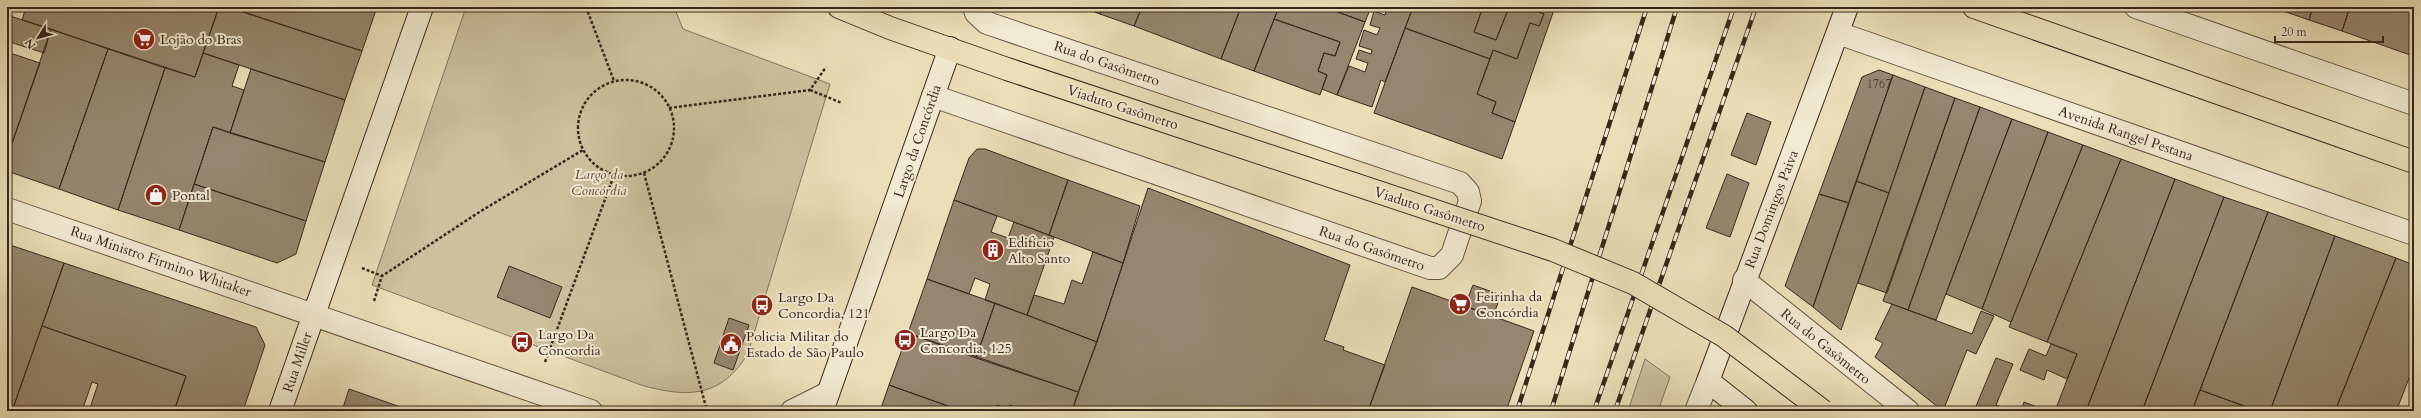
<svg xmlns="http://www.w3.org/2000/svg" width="2421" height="418" font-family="Cardo,serif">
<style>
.green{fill:#cdc09f;stroke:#83735e}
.building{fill:#96866f;stroke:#39261e}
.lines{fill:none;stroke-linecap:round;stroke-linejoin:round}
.street-casing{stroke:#665445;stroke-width:24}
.secondary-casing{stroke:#39261e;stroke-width:24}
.primary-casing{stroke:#39261e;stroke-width:24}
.path{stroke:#39261e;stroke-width:2.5;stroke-dasharray:3 2;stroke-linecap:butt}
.street{stroke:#f2ead2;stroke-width:22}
.secondary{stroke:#f2ead2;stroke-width:22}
.primary{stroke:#ebdfb9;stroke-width:22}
.rail-casing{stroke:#39261e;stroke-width:4.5}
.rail{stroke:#f2ead2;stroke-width:3;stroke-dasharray:9;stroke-linecap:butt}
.primary-bridge-casing{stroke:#39261e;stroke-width:24;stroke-linecap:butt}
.primary-bridge{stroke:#ebdfb9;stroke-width:22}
.labels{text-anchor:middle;stroke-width:4;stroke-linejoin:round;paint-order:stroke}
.number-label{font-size:12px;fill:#503e32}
.poi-label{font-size:14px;fill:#39261e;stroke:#f2ead2;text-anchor:start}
.street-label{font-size:14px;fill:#39261e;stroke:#f2ead2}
.park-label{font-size:14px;font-style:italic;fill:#5e4c3e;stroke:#f2ead2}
</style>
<rect width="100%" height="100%" fill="#ebdfb9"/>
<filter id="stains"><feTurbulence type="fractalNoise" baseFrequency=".005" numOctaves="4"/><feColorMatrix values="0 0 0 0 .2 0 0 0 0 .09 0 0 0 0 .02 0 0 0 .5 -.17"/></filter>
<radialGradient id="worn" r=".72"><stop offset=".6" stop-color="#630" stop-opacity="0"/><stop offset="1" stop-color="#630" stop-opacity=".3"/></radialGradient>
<path class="green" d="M466 7H674L683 29 830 84 748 353C722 398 687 398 641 385L372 285Z
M1645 359 1670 377 1658 411H1628Z"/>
<path class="building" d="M26 7H219L195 77 22 20Z
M219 7H228L362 51 345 100 203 53Z
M228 7H377L362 51Z
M1082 7H1103L1100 14Z
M1103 7H1142L1134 26 1100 14Z
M1142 7H1241L1221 59 1134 26Z
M1241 7H1279L1254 71 1221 59Z
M1279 7H1324L1365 22 1337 95 1322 89 1327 75 1318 71 1324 53 1335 56 1340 42 1274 19Z
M1336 7H1371L1365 22 1335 11Z
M1387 7H1413L1385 82 1381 80 1372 107 1337 95 1349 66 1365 72 1368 63 1356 59 1359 50 1371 54 1372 50 1359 46 1364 30 1377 35 1380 28 1370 25 1374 11 1385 15Z
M1413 7H1483L1474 32 1496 40 1509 7H1524L1544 14 1539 26 1530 23 1517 59 1493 50 1490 59 1405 28Z
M1483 7H1509L1496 40 1474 32Z
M1524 7H1555L1515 122 1492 113 1496 102 1477 94 1493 50 1517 59 1530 23 1539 26 1544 14Z
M2272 7H2313L2309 20Z
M2313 7H2350L2342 31 2309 20Z
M2350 7H2414L2413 56 2342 31Z
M7 15 51 29 44 53 7 41Z
M1274 19 1340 42 1335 56 1324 53 1318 71 1327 75 1320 95 1254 71Z
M1405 28 1490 59 1477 94 1496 102 1492 113 1515 122 1502 159 1374 113Z
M51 29 108 49 59 189 7 171V158Z
M108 49 165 68 118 210 59 189Z
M7 52 40 63 7 158Z
M203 53 239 65 232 86 244 90 230 133 213 127 179 230 118 210 165 68 195 77Z
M251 69 345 100 325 162 230 133Z
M1879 70 1893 75 1849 203 1819 194 1862 77Z
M1893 75 1925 87 1889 193 1856 181Z
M1925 87 1955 98 1887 293 1858 283Z
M1955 98 1980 107 1908 310 1883 301Z
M1980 107 2012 119 1936 320 1908 310Z
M1747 113 1771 122 1756 165 1731 155Z
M2012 119 2048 132 1982 309 1946 294Z
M213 127 325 162 306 221 194 184Z
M2048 132 2083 145 2011 322 1982 309Z
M2083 145 2121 159 2047 342 2009 327Z
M977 149H985L1068 180 1049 235 954 200 969 158Z
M2121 159 2175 179 2086 411H2055L2077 354 2047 342Z
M1727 174 1749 183 1730 237 1706 228Z
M2175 179 2224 197 2142 411H2086Z
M1068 180 1140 206 1123 263 1049 235Z
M1856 181 1889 193 1841 330 1813 307Z
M194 184 306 221 296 254 277 263 179 230Z
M1148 188 1350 265 1324 340 1344 347 1343 350 1385 365 1368 411H1072L1106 315Z
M1819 194 1849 203 1813 307 1785 286Z
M2224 197 2268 212 2192 411H2142Z
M954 200 997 216 991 232 1008 238 1014 222 1054 237 1027 315 985 300 990 284 975 278 969 294 927 279Z
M2268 212 2335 236 2270 411H2258L2200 390Z
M2335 236 2396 258 2335 411H2270Z
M7 244 64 263 12 411H7Z
M1093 252 1123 263 1097 342 1027 315 1034 295 1064 304 1072 280 1082 284Z
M2396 258 2414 265V365L2401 399 2396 411H2335Z
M64 263 256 327 265 345 243 411H174L186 376 42 326Z
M509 266 562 287 550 318 497 297Z
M927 279 995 303 976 358 908 333Z
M1473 285 1501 295 1493 316 1465 306Z
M1412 287 1534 331 1506 411H1368Z
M995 303 1097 342 1078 392 976 358Z
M1892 304 1972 334 1981 311 1994 316 1976 354 1967 350 1943 411 1875 357 1883 343 1875 339Z
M729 318 749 325 733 370 714 363Z
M42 326 186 376 174 411H89L98 384 92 382 82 411H12Z
M908 333 1078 392 1072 411H1012L1014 407 1010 405 1009 409 997 405 995 411H962L889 385Z
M2051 344 2077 354 2067 379 2047 370 2044 380 2020 370 2029 349 2046 356Z
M1996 358 2013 364 1996 405 2012 411H1974Z
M889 385 962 411H880Z
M349 389 412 411H342Z
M2200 390 2258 411H2192Z
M2024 402 2047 411H2021Z"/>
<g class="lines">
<g class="street-casing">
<path id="street" d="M2136 7 2414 104
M1838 33 2414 234
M933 96 1430 268H1439L1452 255 1470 201 1468 192 1460 183 987 23 976 13 974 7
M7 209 591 411
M1744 280 1908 411
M792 411 828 393
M1696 411 1708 381"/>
</g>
<g class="secondary-casing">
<path id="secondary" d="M280 411 422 7
M822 411 950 48
M1746 411 1708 381 1847 7"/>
</g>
<g class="primary-casing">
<path id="primary" d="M839 7 890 28 1007 69
M1974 7 2414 162"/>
</g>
<path class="path" d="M586 7 614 81
M578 128a48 48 0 1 1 96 0a48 48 0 1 1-96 0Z
M810 90 842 103
M669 108 810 90 826 67
M644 173 707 411
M362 268 382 276
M374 301 382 276 481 211 583 150
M545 362 614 175"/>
<use href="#street" class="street"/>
<use href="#secondary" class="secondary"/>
<use href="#primary" class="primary"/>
<g class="rail-casing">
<path id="rail" d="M1517 411 1647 7
M1551 411 1677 7
M1594 411 1734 7
M1615 411 1756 7"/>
</g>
<use href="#rail" class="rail"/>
<g class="primary-bridge-casing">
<path id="primary-bridge" d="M1007 69 1553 250 1633 283 1724 336 1823 411"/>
</g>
<use href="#primary-bridge" class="primary-bridge"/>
</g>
<defs>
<g id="supermarket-disc" transform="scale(1.15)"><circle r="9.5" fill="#8f2418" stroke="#f2ead2"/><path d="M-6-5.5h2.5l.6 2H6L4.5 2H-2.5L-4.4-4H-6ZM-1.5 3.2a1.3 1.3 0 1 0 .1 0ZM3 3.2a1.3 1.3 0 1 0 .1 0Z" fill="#fff"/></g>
<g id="shop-disc" transform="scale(1.15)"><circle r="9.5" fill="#8f2418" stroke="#f2ead2"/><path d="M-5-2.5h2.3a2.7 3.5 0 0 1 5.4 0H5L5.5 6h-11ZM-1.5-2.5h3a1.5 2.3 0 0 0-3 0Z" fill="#fff"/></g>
<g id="building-disc" transform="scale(1.15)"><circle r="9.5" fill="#8f2418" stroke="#f2ead2"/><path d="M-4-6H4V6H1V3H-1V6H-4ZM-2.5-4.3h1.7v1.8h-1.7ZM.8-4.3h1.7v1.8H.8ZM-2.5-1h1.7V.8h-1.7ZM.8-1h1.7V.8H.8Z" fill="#fff"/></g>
<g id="bus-disc" transform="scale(1.15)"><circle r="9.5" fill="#8f2418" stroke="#f2ead2"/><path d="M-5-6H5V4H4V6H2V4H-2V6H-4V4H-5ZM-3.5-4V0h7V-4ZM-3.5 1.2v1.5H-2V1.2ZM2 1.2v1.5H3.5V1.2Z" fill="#fff"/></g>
<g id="civic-disc" transform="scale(1.15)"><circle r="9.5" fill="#8f2418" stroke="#f2ead2"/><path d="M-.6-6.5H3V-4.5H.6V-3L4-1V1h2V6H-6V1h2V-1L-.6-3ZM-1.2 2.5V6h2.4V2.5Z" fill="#fff"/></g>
</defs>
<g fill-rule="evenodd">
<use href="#supermarket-disc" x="144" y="39"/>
<use href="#shop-disc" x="156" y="195"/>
<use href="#building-disc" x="993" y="250"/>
<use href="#supermarket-disc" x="1460" y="304"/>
<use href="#bus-disc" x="762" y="305"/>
<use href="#bus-disc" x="905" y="340"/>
<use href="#bus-disc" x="522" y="342"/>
<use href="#civic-disc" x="731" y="344"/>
</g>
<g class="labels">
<g class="number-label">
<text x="1879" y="88">1767</text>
</g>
<g class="poi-label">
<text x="160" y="44">Lojão do Bras</text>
<text x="172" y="200">Pontal</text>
<text x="1008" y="247">Edifício<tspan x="1008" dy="16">Alto Santo</tspan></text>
<text x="1476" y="301">Feirinha da<tspan x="1476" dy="16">Concórdia</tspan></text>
<text x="778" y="302">Largo Da<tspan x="778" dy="16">Concordia, 121</tspan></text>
<text x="920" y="337">Largo Da<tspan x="920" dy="16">Concordia, 125</tspan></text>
<text x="538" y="339">Largo Da<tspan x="538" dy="16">Concordia</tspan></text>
<text x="746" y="341">Policia Militar do<tspan x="746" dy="16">Estado de São Paulo</tspan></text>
</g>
<g class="street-label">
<text transform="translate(1107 63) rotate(19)" y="5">Rua do Gasômetro</text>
<text transform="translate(1123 107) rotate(18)" y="5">Viaduto Gasômetro</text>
<text transform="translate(2126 133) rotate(19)" y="5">Avenida Rangel Pestana</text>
<text transform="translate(917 141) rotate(-71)" y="5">Largo da Concórdia</text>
<text transform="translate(1430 209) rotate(18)" y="5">Viaduto Gasômetro</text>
<text transform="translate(1771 209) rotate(-69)" y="5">Rua Domingos Paiva</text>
<text transform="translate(1372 248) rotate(19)" y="5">Rua do Gasômetro</text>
<text transform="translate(161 261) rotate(19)" y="5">Rua Ministro Firmino Whitaker</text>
<text transform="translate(1826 346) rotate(39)" y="5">Rua do Gasômetro</text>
<text transform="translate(297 362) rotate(-71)" y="5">Rua Miller</text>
</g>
<g class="park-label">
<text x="599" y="179">Largo da<tspan x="599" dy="16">Concórdia</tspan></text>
</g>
</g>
<rect width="2421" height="418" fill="none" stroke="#ebdfb9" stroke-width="24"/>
<rect x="8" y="8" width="2405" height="402" fill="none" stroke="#39261e" stroke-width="2"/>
<rect x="12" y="12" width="2397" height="394" fill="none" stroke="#39261e"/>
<g transform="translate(38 38) rotate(233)" stroke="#f2ead2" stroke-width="3" paint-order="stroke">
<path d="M0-3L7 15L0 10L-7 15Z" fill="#39261e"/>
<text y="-6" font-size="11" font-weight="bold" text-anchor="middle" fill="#39261e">N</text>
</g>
<path d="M2275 36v6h108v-6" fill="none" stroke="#39261e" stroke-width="2"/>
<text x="2281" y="36" font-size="12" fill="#39261e" stroke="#f2ead2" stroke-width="3" paint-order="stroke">20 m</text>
<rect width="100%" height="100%" filter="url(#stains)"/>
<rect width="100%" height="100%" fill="url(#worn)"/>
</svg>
